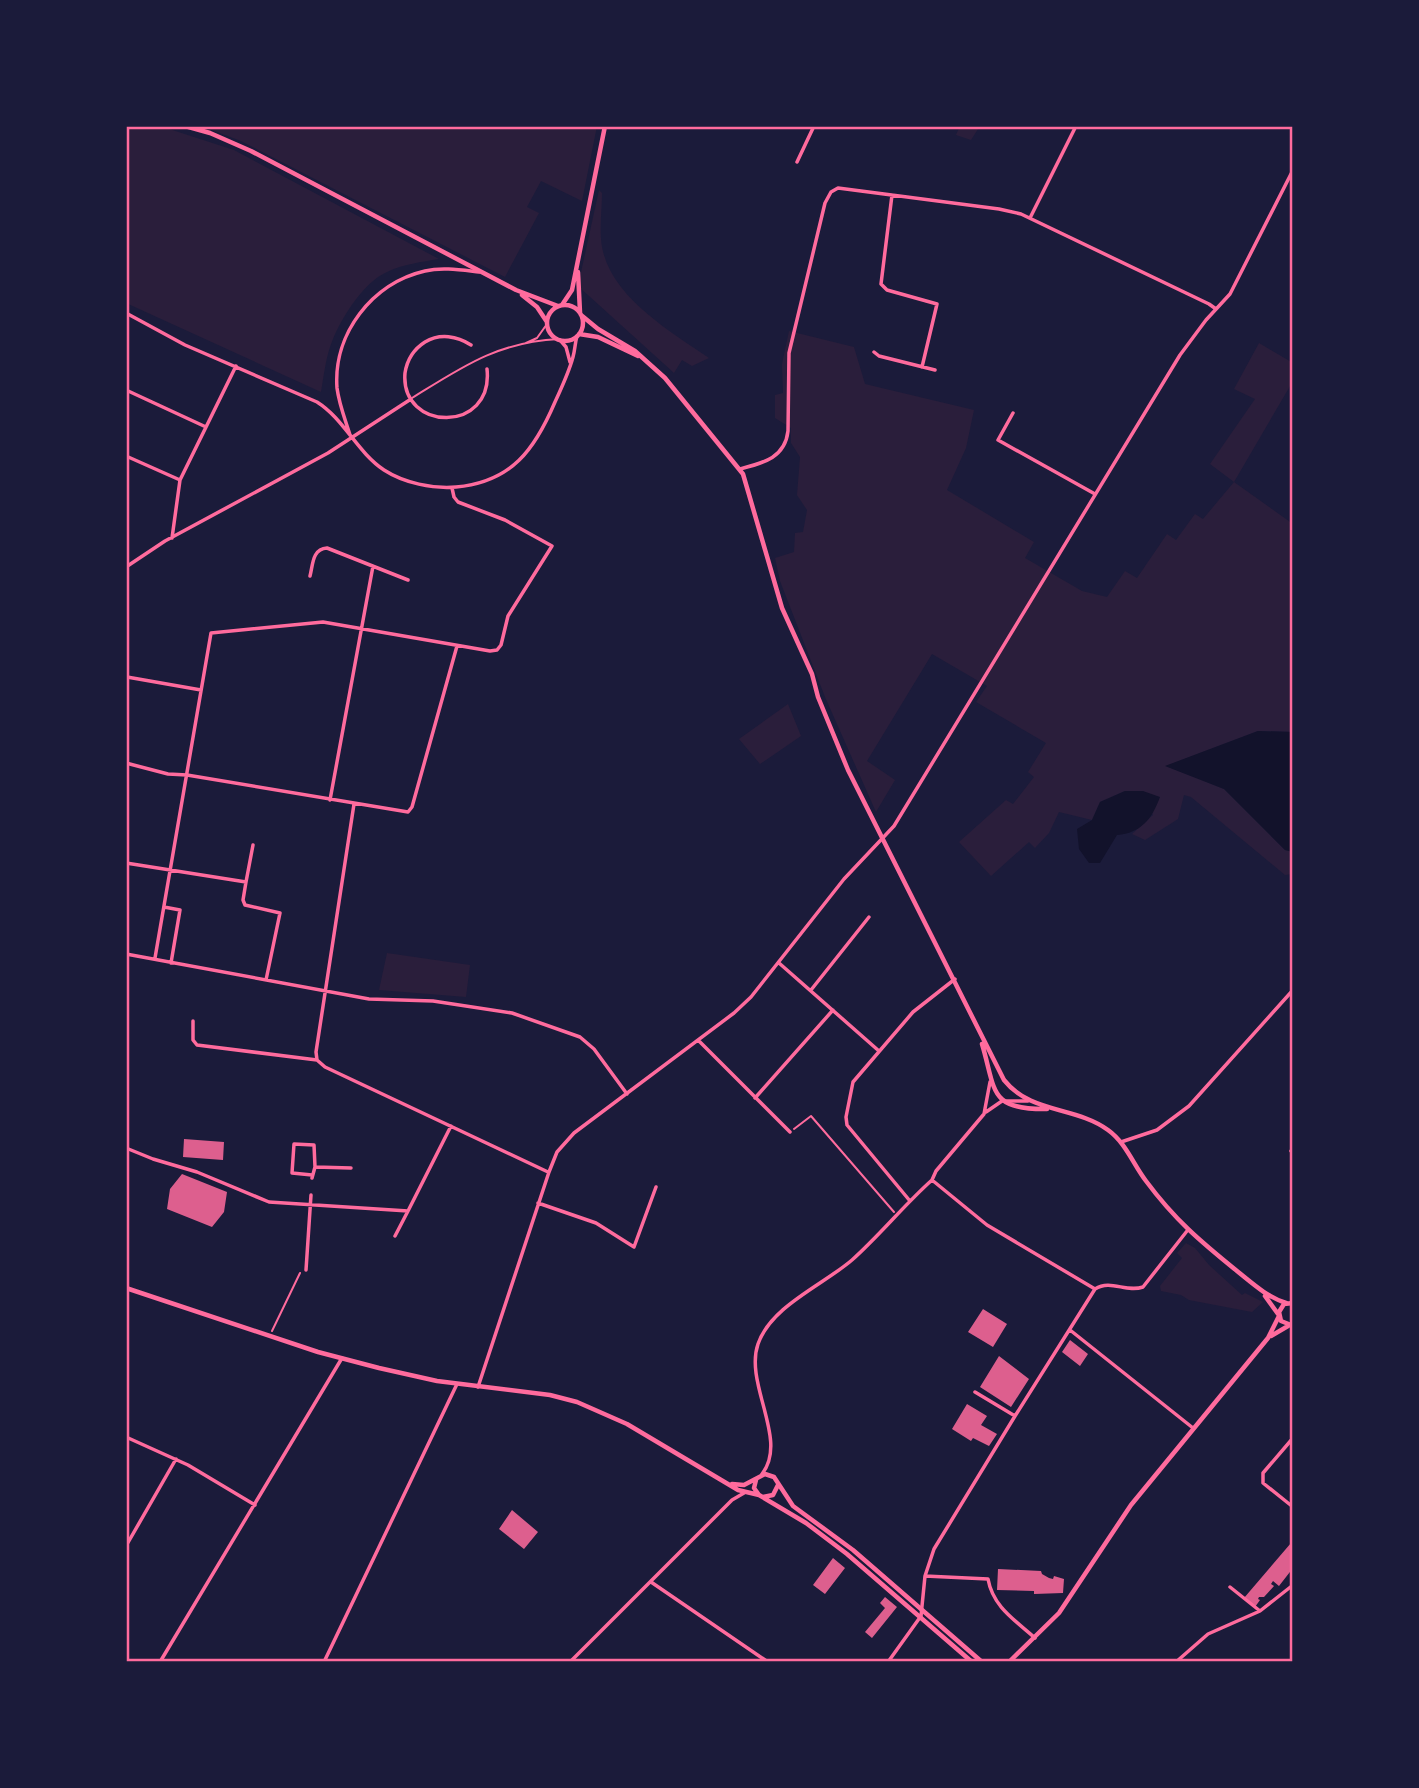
<svg xmlns="http://www.w3.org/2000/svg" width="1419" height="1788" font-family="Spectral,serif">
<style>
.green{fill:#2a1e3b}
.water{fill:#12122b}
.building{fill:#dd5f8e}
.lines{fill:none;stroke-linecap:round;stroke-linejoin:round}
.path{stroke:#ff6b9d;stroke-width:2}
.service{stroke:#ff6b9d;stroke-width:2}
.minor{stroke:#ff6b9d;stroke-width:3.5}
.tertiary{stroke:#ff6b9d;stroke-width:4.5}
.neatline{fill:none;stroke:#ff6b9d;stroke-width:2.5}
</style>
<rect width="100%" height="100%" fill="#1b1b3a"/>
<path class="green" d="M126 126H160L234 150 439 259C422 262 403 264 387 272 364 282 342 317 333 339 326 355 324 375 321 392L126 303Z
M201 126H597L582 201 541 181 527 207 539 213 505 277 241 141Z
M960 126H980L971 140 956 135Z
M599 190 602 193C602 210 599 230 602 247 611 297 671 332 709 358L692 366 682 360 674 373 578 286Z
M789 331 854 347 865 384 974 410 966 448 947 490 1034 542 1025 558 1082 591 1107 597 1125 571 1137 578 1167 534 1176 540 1195 514 1203 519 1234 482 1210 464 1255 399 1234 389 1259 343 1293 363V381L1234 482 1293 524V732L1258 731 1166 766 1224 789 1285 850 1293 852V874L1285 875 1191 797 1184 795 1178 819 1145 840 1132 834 1153 815 1143 791H1125L1100 802 1092 820 1059 812 1049 833 1035 848 1029 842 991 876 959 842 1006 800 1013 804 1034 777 1028 772 1046 743 976 702 987 686 932 654 867 761 895 780 876 812 825 697 780 581 775 558 794 552 795 533 803 532 807 510 797 495 800 457 791 443V428L775 418V395L783 393 782 364Z
M788 704 801 736 760 764 739 739Z
M387 953 470 965 466 997 379 990Z
M1186 1243 1195 1248 1209 1265 1242 1295 1245 1293 1263 1302 1252 1312 1189 1300 1181 1295 1161 1291 1160 1286 1182 1258 1177 1253Z"/>
<path class="water" d="M1258 731 1293 732V852L1285 850 1224 789 1165 766Z
M1125 791H1143L1160 797C1152 819 1141 833 1117 835L1100 863H1089L1079 849 1077 829 1092 820 1100 802Z"/>
<path class="building" d="M184 1139 224 1142 223 1160 183 1157Z
M182 1174 227 1192 224 1212 212 1227 167 1209 170 1189Z
M983 1309 1007 1324 993 1347 968 1332Z
M1070 1340 1088 1354 1080 1366 1062 1352Z
M999 1356 1029 1379 1011 1407 980 1387Z
M967 1404 987 1416 981 1425 997 1434 989 1446 973 1438 971 1441 952 1429Z
M512 1510 538 1532 524 1549 499 1529Z
M1291 1543 1293 1568 1279 1586 1273 1581 1271 1584 1274 1586 1264 1597H1259L1258 1599 1260 1600 1255 1607 1244 1598Z
M833 1558 845 1568 825 1594 813 1585Z
M998 1569 1041 1571 1042 1574 1049 1578 1053 1579 1054 1576 1064 1579 1063 1593 1034 1594V1591L997 1590Z
M885 1597 897 1607 872 1638 865 1632 885 1608 880 1603Z"/>
<g class="lines">
<path class="path" d="M794 1129 811 1116 894 1212
M272 1331 300 1273"/>
<path class="service" d="M526 343 537 338 547 324
M412 398C462 367 497 342 559 339"/>
<path class="minor" d="M797 162 814 126
M892 195 881 284 887 290 937 304 922 367
M1030 218 1076 126
M126 313 185 345 317 402C344 419 357 452 384 470 404 483 433 489 456 487 512 482 535 449 555 402 562 387 569 372 573 357 575 350 575 343 577 336
M560 340 566 347 570 362
M471 345C457 336 440 333 425 342 414 349 407 360 405 373 400 432 494 434 487 369
M874 352 879 356 935 370
M126 390 206 427
M1013 413 998 440 1095 494
M350 435C345 419 339 404 337 388 333 334 372 283 425 271 442 267 461 270 479 272
M126 456 180 480
M740 469C763 463 785 458 788 431L789 353 825 203 831 192 838 188 999 209 1021 214 1209 304 1216 309
M172 538 180 480 236 366
M126 567 165 541 328 453 411 399
M310 576C313 565 312 549 327 548L408 580
M127 677 201 690
M126 763 168 774 187 775 408 812 412 807 457 646
M330 800 373 566
M126 863 246 882 243 900 245 905 280 913 266 980
M246 882 253 845
M164 907 180 910 171 963
M126 954 369 999 433 1001 512 1013 580 1037 594 1049 627 1094
M155 958 211 633 323 622 490 651 497 650 501 645 508 616 552 546 505 520 458 502 454 497 452 488
M779 963 879 1051
M811 990 869 917
M193 1021V1040L197 1045 317 1060 325 1067 548 1172
M698 1040 790 1132
M317 1060 316 1052 354 804
M755 1098 833 1010
M986 1112 1002 1101H1028
M1121 1142 1157 1130 1189 1106 1293 990
M126 1148 153 1159 197 1172 269 1202 408 1211 451 1126
M1291 1151 1293 1148
M315 1167 351 1168
M312 1178 315 1167 314 1145 294 1144 292 1173 312 1175
M932 1180 987 1225 1095 1289
M910 1201 847 1125 846 1117 853 1082 913 1012 955 979
M538 1203 596 1223 634 1247 656 1187
M395 1236 408 1211
M306 1270 311 1195
M1070 1330 1193 1428
M478 1387 549 1172 557 1152 574 1133 734 1013 751 997 844 879 894 826 1180 355 1206 320 1230 294 1293 170
M975 1392 1015 1416 1095 1289C1111 1279 1126 1293 1143 1287L1187 1231
M126 1437 188 1465 255 1505
M1293 1438 1263 1473V1483L1293 1507
M762 1474C789 1440 744 1384 758 1344 771 1306 823 1285 852 1260 880 1235 904 1205 932 1180L936 1171 984 1114 990 1082
M126 1546 176 1459
M925 1576 988 1579C993 1607 1015 1620 1035 1638
M651 1582 768 1662
M1230 1587 1260 1611
M160 1662 342 1358
M324 1662 457 1384
M570 1662 732 1500 744 1493
M888 1662 921 1616 925 1576 934 1549 1015 1416
M1176 1662 1208 1634 1260 1611 1293 1585"/>
<path class="tertiary" d="M185 126 210 133 251 151 516 290 558 306
M578 272 580 312
M522 295 537 307 547 322
M562 305 572 290 605 126
M547 323a18 18 0 1 1 36 0a18 18 0 1 1-36 0Z
M581 315 598 329 635 351 665 378 743 474 782 608 812 674 818 697 848 770 1004 1080C1031 1114 1075 1106 1108 1130 1126 1143 1133 1164 1146 1181 1175 1220 1200 1241 1237 1271 1252 1283 1267 1297 1286 1303
M579 334 598 337 638 356
M982 1044C996 1090 988 1110 1047 1109
M126 1288 318 1352 379 1368 437 1381 550 1395 577 1402 627 1424 738 1490 759 1495
M1265 1296 1278 1314
M1291 1325 1281 1321 1279 1312 1284 1304 1293 1303
M1271 1336 1288 1326
M756 1480 754 1488 759 1495 806 1523 847 1554 972 1662
M732 1484 744 1485 765 1474 774 1477 793 1506 853 1550 982 1662
M763 1497 773 1495 778 1485
M1009 1662 1059 1613 1131 1505 1268 1338 1279 1316"/>
</g>
<rect width="1419" height="1788" fill="none" stroke="#1b1b3a" stroke-width="256"/>
<rect x="128" y="128" width="1163" height="1532" class="neatline"/>
</svg>
